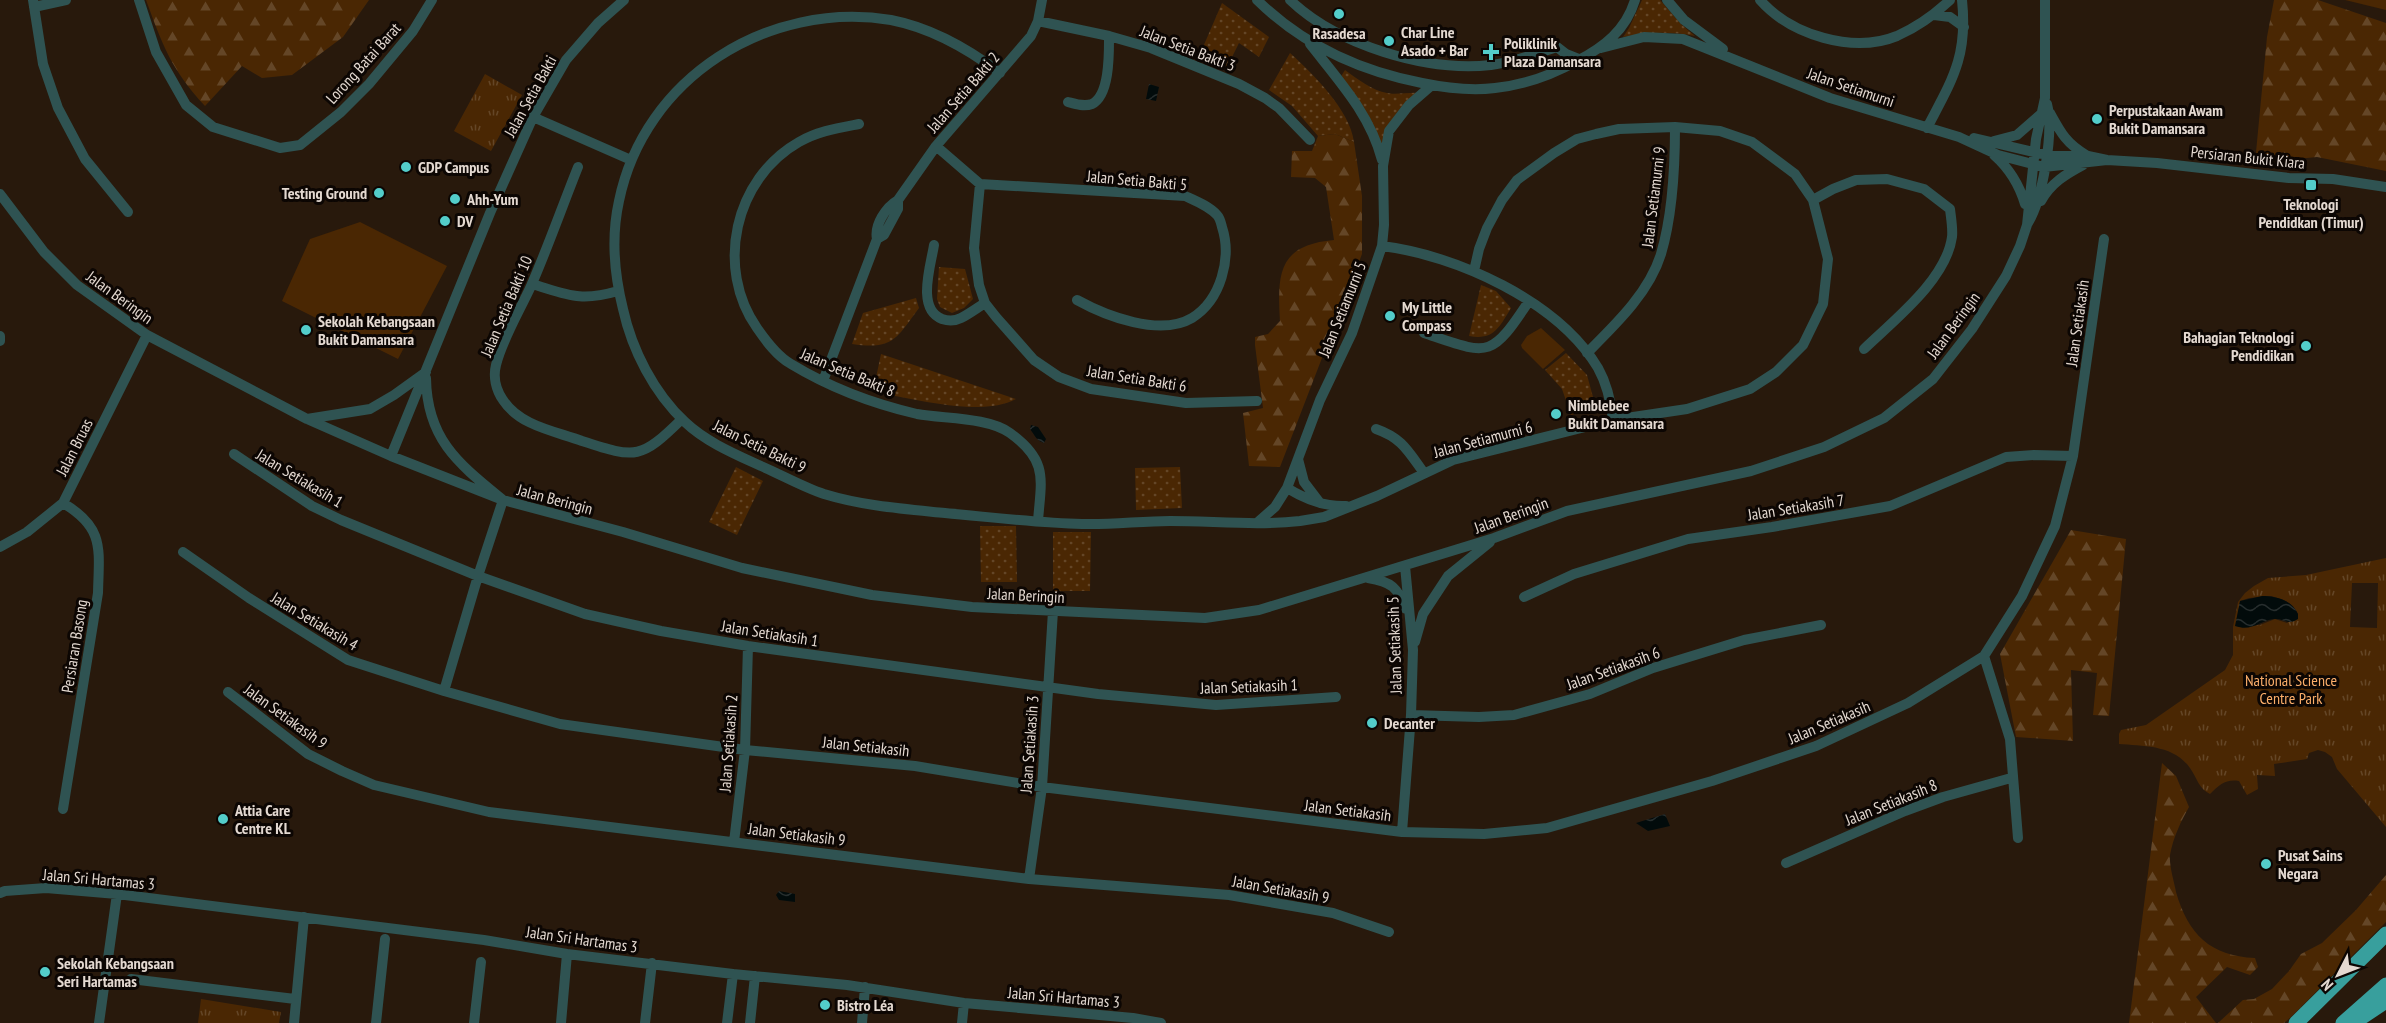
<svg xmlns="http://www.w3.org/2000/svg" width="2386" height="1023" font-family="'PT Sans Narrow',sans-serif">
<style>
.grass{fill:url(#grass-dots)}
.forest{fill:url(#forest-firs)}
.park{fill:url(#park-tufts);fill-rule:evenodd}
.garden{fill:#4a2703}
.water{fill:url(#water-waves)}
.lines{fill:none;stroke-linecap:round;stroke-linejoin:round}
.minor{stroke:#2f5352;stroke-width:10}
.highway{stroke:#389f9d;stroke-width:15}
.poi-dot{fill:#53cdca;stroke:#0c0603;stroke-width:2}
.labels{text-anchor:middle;stroke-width:6;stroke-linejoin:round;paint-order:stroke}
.poi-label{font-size:16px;font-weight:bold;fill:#e4d9d1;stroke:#0c0603;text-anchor:start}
.street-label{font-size:16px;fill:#e4d9d1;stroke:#0c0603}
.park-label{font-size:16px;fill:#fbae6a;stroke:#0c0603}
</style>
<defs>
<pattern id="grass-dots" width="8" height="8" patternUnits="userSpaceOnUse" patternTransform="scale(1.5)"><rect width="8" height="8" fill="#4a2703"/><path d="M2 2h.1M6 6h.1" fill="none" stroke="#644627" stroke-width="1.8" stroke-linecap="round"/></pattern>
<pattern id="forest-firs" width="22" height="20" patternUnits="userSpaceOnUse" patternTransform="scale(1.5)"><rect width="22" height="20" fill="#4a2703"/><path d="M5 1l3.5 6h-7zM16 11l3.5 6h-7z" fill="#644627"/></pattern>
<pattern id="park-tufts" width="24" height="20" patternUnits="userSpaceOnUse" patternTransform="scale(1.5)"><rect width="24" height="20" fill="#4a2703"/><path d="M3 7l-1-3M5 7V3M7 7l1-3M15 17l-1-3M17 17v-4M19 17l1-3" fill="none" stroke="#644627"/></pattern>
<pattern id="water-waves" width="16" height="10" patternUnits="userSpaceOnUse" patternTransform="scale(1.5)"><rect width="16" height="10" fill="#020b0b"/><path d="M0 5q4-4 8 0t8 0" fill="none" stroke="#272e2e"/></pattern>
</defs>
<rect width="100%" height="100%" fill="#28190c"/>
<path class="grass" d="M1642 0H1660L1682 25 1695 36C1669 31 1648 32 1623 37L1629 28Z
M1222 3 1269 37 1259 57 1239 43 1227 67 1200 54Z
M1290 53C1313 74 1350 110 1354 142L1335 134 1318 136 1292 106 1269 90Z
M1345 70C1356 78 1373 91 1387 93 1395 95 1410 92 1420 93L1408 103 1382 154 1340 78Z
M939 267 965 269 973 299 964 308 952 313 940 307 937 299Z
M1481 285 1496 291 1511 308C1500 326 1494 341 1469 336Z
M916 298 919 308C896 339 893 350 852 344L863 313Z
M1566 353 1587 375 1596 408 1571 415 1562 389 1545 370Z
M881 354 1016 399C981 418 912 398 873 392Z
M736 467 763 481 737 535 709 522Z
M1180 467 1182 508 1136 510 1135 468Z
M980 526H1016L1017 582H981Z
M1053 532H1091L1090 591H1053Z"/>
<path class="forest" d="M146 0H369L343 37 292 75 262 78 242 66 205 106C171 69 163 46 146 0Z
M2274 0H2318L2386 23V171L2317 157 2255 163 2267 37Z
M1335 134 1354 142 1362 196V254L1280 467 1249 466 1243 413 1263 408 1255 345V337L1268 334 1280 321C1277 272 1279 245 1334 240L1326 187 1315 178 1291 177 1292 151H1312L1318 136Z
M2071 530 2126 539 2109 716 2093 715 2097 673 2071 670 2073 741 2016 737 2000 654Z
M2162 763 2176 776 2189 807C2181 821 2173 838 2170 855 2169 866 2174 881 2176 892 2188 934 2210 956 2255 958L2258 967 2250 975 2227 967 2196 997 2216 1023H2129Z
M2386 875V922L2291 1017 2284 1023H2218L2243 1000 2254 999 2272 989 2289 971 2301 954 2322 943 2356 910Z"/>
<path class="park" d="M485 74 522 95 491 151 454 131Z
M2386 558V827L2337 769 2332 757 2325 752 2318 750 2309 753 2307 759 2274 764 2275 776 2257 775 2258 789 2247 795 2239 781C2226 779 2220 784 2210 794 2199 789 2197 778 2190 768 2174 745 2144 746 2119 744V734L2121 730 2146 725 2225 670 2233 655V627L2238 602 2245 593 2254 586 2268 578 2306 575ZM2352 583H2378L2377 628 2350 627ZM2271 596C2282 599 2293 602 2298 614L2287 623 2275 619 2260 625 2236 626 2240 601 2249 598Z
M201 999 281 1012 279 1023H198Z"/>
<path class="garden" d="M2345 0H2386V10Z
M360 222 447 266 398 359 282 301 310 239Z
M1541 328 1565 350 1543 369 1522 348 1521 345 1527 336Z"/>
<path class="water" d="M1149 84 1159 87 1156 101 1146 99Z
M1031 425 1038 427 1046 439 1044 443C1037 441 1035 436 1030 429Z
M2262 596C2276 596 2292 600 2298 614V619C2288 626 2284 618 2274 619 2259 621 2252 632 2235 626L2240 601Z
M1665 814 1670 826 1648 831 1636 823Z
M779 891 795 894V902L779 900 776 895Z"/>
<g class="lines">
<path class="minor" d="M33 0 43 64 58 108 85 159 128 212
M139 0 156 52 186 105 213 127 280 148 300 145 341 112 369 84 413 31 432 0
M1257 0C1304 46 1359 71 1422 83 1446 88 1471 91 1495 88 1523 85 1552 75 1577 61 1604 47 1626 30 1635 0
M1290 0C1337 45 1426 72 1491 65 1514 62 1535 54 1557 47
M1667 0 1684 20 1723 49
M1760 0C1791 35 1853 54 1897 36 1917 27 1934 15 1950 0
M34 7 66 0
M1934 15 1950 17 1964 27
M1038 21 1109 36 1151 48 1239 84 1265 98 1279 108 1310 140
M1310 44C1339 81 1370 114 1382 160
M1557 47 1566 54 1581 60
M1601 48 1644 37 1683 39 1830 98 1959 137 1998 155 2044 167 2107 160
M1000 73C967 48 932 28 891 20 768 0 644 78 619 201 611 237 614 273 623 309 632 350 654 393 685 422 706 442 735 454 761 466 782 475 803 487 824 494 863 506 905 509 945 513 990 517 1036 523 1082 524 1111 525 1141 521 1170 521 1213 521 1258 526 1300 521L1324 517 1377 496 1453 460 1613 420 1687 409 1750 389 1776 372 1803 345 1823 304 1828 259 1813 200 1795 174 1752 142 1720 131 1675 127 1619 129 1596 134 1577 139 1554 153 1517 180 1502 200 1487 228 1479 249 1474 271
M1068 102C1075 104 1084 107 1092 104 1110 95 1109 53 1109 36
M2050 113C2061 133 2066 143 2086 155
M533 117 631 160
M859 124C838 128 818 131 799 142 734 179 715 268 757 328 766 341 777 356 791 364 829 387 874 404 917 414 944 419 988 417 1010 433 1049 461 1041 480 1038 521
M1927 128C1952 80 1968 57 1962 0
M1974 138 2051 156H2088L2107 160 2157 163 2289 178 2333 179 2386 187
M1994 141 2017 135 2041 114
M936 146 980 184 1185 196C1196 201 1209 206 1217 215 1220 218 1221 223 1222 227 1232 258 1221 300 1192 318 1160 337 1106 316 1077 300
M1994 155C2010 169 2019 184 2025 204
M578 167C562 207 548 247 531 286 520 310 502 340 496 365 493 377 496 390 503 400 520 426 555 431 582 441 637 459 641 459 682 419
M980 184 974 248 979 285 985 303 996 317 1034 360 1059 377 1091 389 1186 403 1257 401
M0 194 44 252 77 285 147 335 307 419 391 456 503 500 623 532 742 568 872 595 972 607 1205 618 1259 610 1494 538 1567 511 1751 471 1824 447 1884 418 1933 379 1972 329 2006 276 2020 246 2027 225 2036 139 2045 98V0
M1813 200 1833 189 1856 180 1887 179 1924 189 1950 209C1951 218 1953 229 1952 237 1946 280 1894 320 1864 349
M2041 201C2051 183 2066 174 2083 165
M2028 223C2043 198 2054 132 2047 104
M877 239 884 235 898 209V200
M934 245C931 265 916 309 942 319 948 321 955 321 961 318 969 314 977 308 985 303
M1382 246C1456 255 1558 301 1598 368 1607 384 1611 402 1613 420
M532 284C569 295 580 302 618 291
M1424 333C1489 355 1490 360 1529 301
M0 336V341
M1587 353C1615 325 1649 293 1661 254 1672 217 1675 166 1675 127
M426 378C427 440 459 464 503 500L478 576 444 691
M823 381 877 239C874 225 886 207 898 200L936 146 1031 36 1038 21 1042 0
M307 419 370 409 394 395 426 372
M1376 429C1402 438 1408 451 1424 473
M234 454 312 506 341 520 478 576 585 614 661 631 748 646 1098 694 1216 705 1336 697
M391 456 490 213 533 117 566 60 598 23 624 0
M1298 459 1304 482 1320 503
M1287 488C1305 499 1325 507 1346 506
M1258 522 1275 507 1287 488 1320 400 1352 333 1382 246 1384 225 1383 166 1389 131 1409 105 1432 85
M0 547 27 532 63 503 147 335
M183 552 249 598 348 660 444 691 560 724 745 750 915 766 1042 787 1402 832 1484 834 1547 828 1712 781 1816 746 1908 703 1984 656 2022 596 2055 526 2073 456 2104 239
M1368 578C1392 582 1397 587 1406 609
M1524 597 1574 574 1688 539 1772 527 1890 506 2006 457 2034 455 2073 456
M1415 642 1423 614 1448 576 1490 542
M1984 656 2010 739 2018 838
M228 692 308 754 342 771 374 785 489 812 1029 879 1229 895 1333 913 1389 932
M1411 715 1479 717 1514 715 1590 694 1653 668 1744 640 1821 625
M63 809 98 593C99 549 105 528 63 503
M1402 832 1411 715 1413 650 1405 566
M734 842 745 750 748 646
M1786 863 1905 811 1943 797 2011 778
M1029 879 1042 787 1053 611
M0 893 5 891 46 888 117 894 484 940 567 954 733 974 847 985 964 1003 1133 1018 1161 1023
M131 979 295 999
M99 1023 117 894
M294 1023 304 917
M376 1023 385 939
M474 1023 481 962
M561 1023 567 954
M645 1023 652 963
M727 1023 733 974
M750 1023 755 976
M862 1023 865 987
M962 1023 964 1003"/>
<path class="highway" d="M2356 1021 2386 1001
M2296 1023 2386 934
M2343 1023 2386 985"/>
</g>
<g class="poi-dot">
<circle cx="1339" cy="14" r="6"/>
<circle cx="1389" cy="41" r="6"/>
<path d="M1488 43h6v6h6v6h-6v6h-6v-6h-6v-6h6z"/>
<circle cx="2097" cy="119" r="6"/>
<circle cx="406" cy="167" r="6"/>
<rect x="2305" y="179" width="12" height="12" rx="3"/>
<circle cx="379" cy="193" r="6"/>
<circle cx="455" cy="199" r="6"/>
<circle cx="445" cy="221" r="6"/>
<circle cx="1390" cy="316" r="6"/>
<circle cx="306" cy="330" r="6"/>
<circle cx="2306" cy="346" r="6"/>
<circle cx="1556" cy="414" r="6"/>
<circle cx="1372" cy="723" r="6"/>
<circle cx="223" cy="819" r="6"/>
<circle cx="2266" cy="864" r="6"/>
<circle cx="45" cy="972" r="6"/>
<circle cx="825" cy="1005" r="6"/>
</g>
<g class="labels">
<g class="poi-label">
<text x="1401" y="38">Char Line<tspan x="1401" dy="18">Asado + Bar</tspan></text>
<text x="1339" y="39" text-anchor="middle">Rasadesa</text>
<text x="1504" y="49">Poliklinik<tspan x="1504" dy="18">Plaza Damansara</tspan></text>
<text x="2109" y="116">Perpustakaan Awam<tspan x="2109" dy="18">Bukit Damansara</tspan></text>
<text x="418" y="173">GDP Campus</text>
<text x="367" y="199" text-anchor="end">Testing Ground</text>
<text x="467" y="205">Ahh-Yum</text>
<text x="2311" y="210" text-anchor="middle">Teknologi<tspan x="2311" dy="18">Pendidkan (Timur)</tspan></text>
<text x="457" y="227">DV</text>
<text x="1402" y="313">My Little<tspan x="1402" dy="18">Compass</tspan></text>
<text x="318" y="327">Sekolah Kebangsaan<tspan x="318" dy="18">Bukit Damansara</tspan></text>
<text x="2294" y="343" text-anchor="end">Bahagian Teknologi<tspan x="2294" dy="18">Pendidikan</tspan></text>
<text x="1568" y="411">Nimblebee<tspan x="1568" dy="18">Bukit Damansara</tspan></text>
<text x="1384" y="729">Decanter</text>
<text x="235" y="816">Attia Care<tspan x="235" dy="18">Centre KL</tspan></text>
<text x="2278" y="861">Pusat Sains<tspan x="2278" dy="18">Negara</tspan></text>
<text x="57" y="969">Sekolah Kebangsaan<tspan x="57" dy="18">Seri Hartamas</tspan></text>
<text x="837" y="1011">Bistro Léa</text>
</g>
<g class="street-label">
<text transform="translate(1188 48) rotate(21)" y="6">Jalan Setia Bakti 3</text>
<text transform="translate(363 63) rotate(-48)" y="6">Lorong Batai Barat</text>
<text transform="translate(1851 87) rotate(19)" y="6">Jalan Setiamurni</text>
<text transform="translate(963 92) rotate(-49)" y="6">Jalan Setia Bakti 2</text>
<text transform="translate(530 96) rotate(-61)" y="6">Jalan Setia Bakti</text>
<text transform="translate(2248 157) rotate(6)" y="6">Persiaran Bukit Kiara</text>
<text transform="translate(1137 180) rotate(5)" y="6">Jalan Setia Bakti 5</text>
<text transform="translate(1653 197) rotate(-83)" y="6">Jalan Setiamurni 9</text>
<text transform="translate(120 297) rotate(36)" y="6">Jalan Beringin</text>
<text transform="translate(506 306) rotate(-67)" y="6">Jalan Setia Bakti 10</text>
<text transform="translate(1342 309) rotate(-68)" y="6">Jalan Setiamurni 5</text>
<text transform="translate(2077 323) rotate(-82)" y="6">Jalan Setiakasih</text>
<text transform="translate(1953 325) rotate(-54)" y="6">Jalan Beringin</text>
<text transform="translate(848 372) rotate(23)" y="6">Jalan Setia Bakti 8</text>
<text transform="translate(1137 378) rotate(9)" y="6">Jalan Setia Bakti 6</text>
<text transform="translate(1483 439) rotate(-15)" y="6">Jalan Setiamurni 6</text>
<text transform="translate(760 446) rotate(26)" y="6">Jalan Setia Bakti 9</text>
<text transform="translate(74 447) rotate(-63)" y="6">Jalan Bruas</text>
<text transform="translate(300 478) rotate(31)" y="6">Jalan Setiakasih 1</text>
<text transform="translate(555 499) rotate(15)" y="6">Jalan Beringin</text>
<text transform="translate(1796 507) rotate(-9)" y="6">Jalan Setiakasih 7</text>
<text transform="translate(1511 515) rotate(-20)" y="6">Jalan Beringin</text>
<text transform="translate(1026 595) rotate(3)" y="6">Jalan Beringin</text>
<text transform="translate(315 621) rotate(31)" y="6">Jalan Setiakasih 4</text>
<text transform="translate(770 633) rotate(9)" y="6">Jalan Setiakasih 1</text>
<text transform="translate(1394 645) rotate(-92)" y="6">Jalan Setiakasih 5</text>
<text transform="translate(74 646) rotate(-81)" y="6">Persiaran Basong</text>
<text transform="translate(1613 668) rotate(-20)" y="6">Jalan Setiakasih 6</text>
<text transform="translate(1249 686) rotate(-2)" y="6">Jalan Setiakasih 1</text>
<text transform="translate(286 716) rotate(36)" y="6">Jalan Setiakasih 9</text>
<text transform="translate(1829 722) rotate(-23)" y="6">Jalan Setiakasih</text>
<text transform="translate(728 743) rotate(-86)" y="6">Jalan Setiakasih 2</text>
<text transform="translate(1029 744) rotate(-86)" y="6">Jalan Setiakasih 3</text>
<text transform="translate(866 746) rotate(6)" y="6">Jalan Setiakasih</text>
<text transform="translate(1891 802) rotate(-22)" y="6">Jalan Setiakasih 8</text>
<text transform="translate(1348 810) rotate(7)" y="6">Jalan Setiakasih</text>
<text transform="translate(797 834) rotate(7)" y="6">Jalan Setiakasih 9</text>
<text transform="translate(99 879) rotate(5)" y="6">Jalan Sri Hartamas 3</text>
<text transform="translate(1281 889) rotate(10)" y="6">Jalan Setiakasih 9</text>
<text transform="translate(582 939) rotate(8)" y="6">Jalan Sri Hartamas 3</text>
<text transform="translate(1064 997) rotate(5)" y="6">Jalan Sri Hartamas 3</text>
</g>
<g class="park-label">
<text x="2291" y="686">National Science<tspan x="2291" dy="18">Centre Park</tspan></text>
</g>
</g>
<g transform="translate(2338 975) rotate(228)" stroke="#0c0603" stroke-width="4.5" paint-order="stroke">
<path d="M0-4.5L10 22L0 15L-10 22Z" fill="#e4d9d1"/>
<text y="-9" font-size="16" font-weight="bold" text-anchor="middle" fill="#e4d9d1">N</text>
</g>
</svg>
